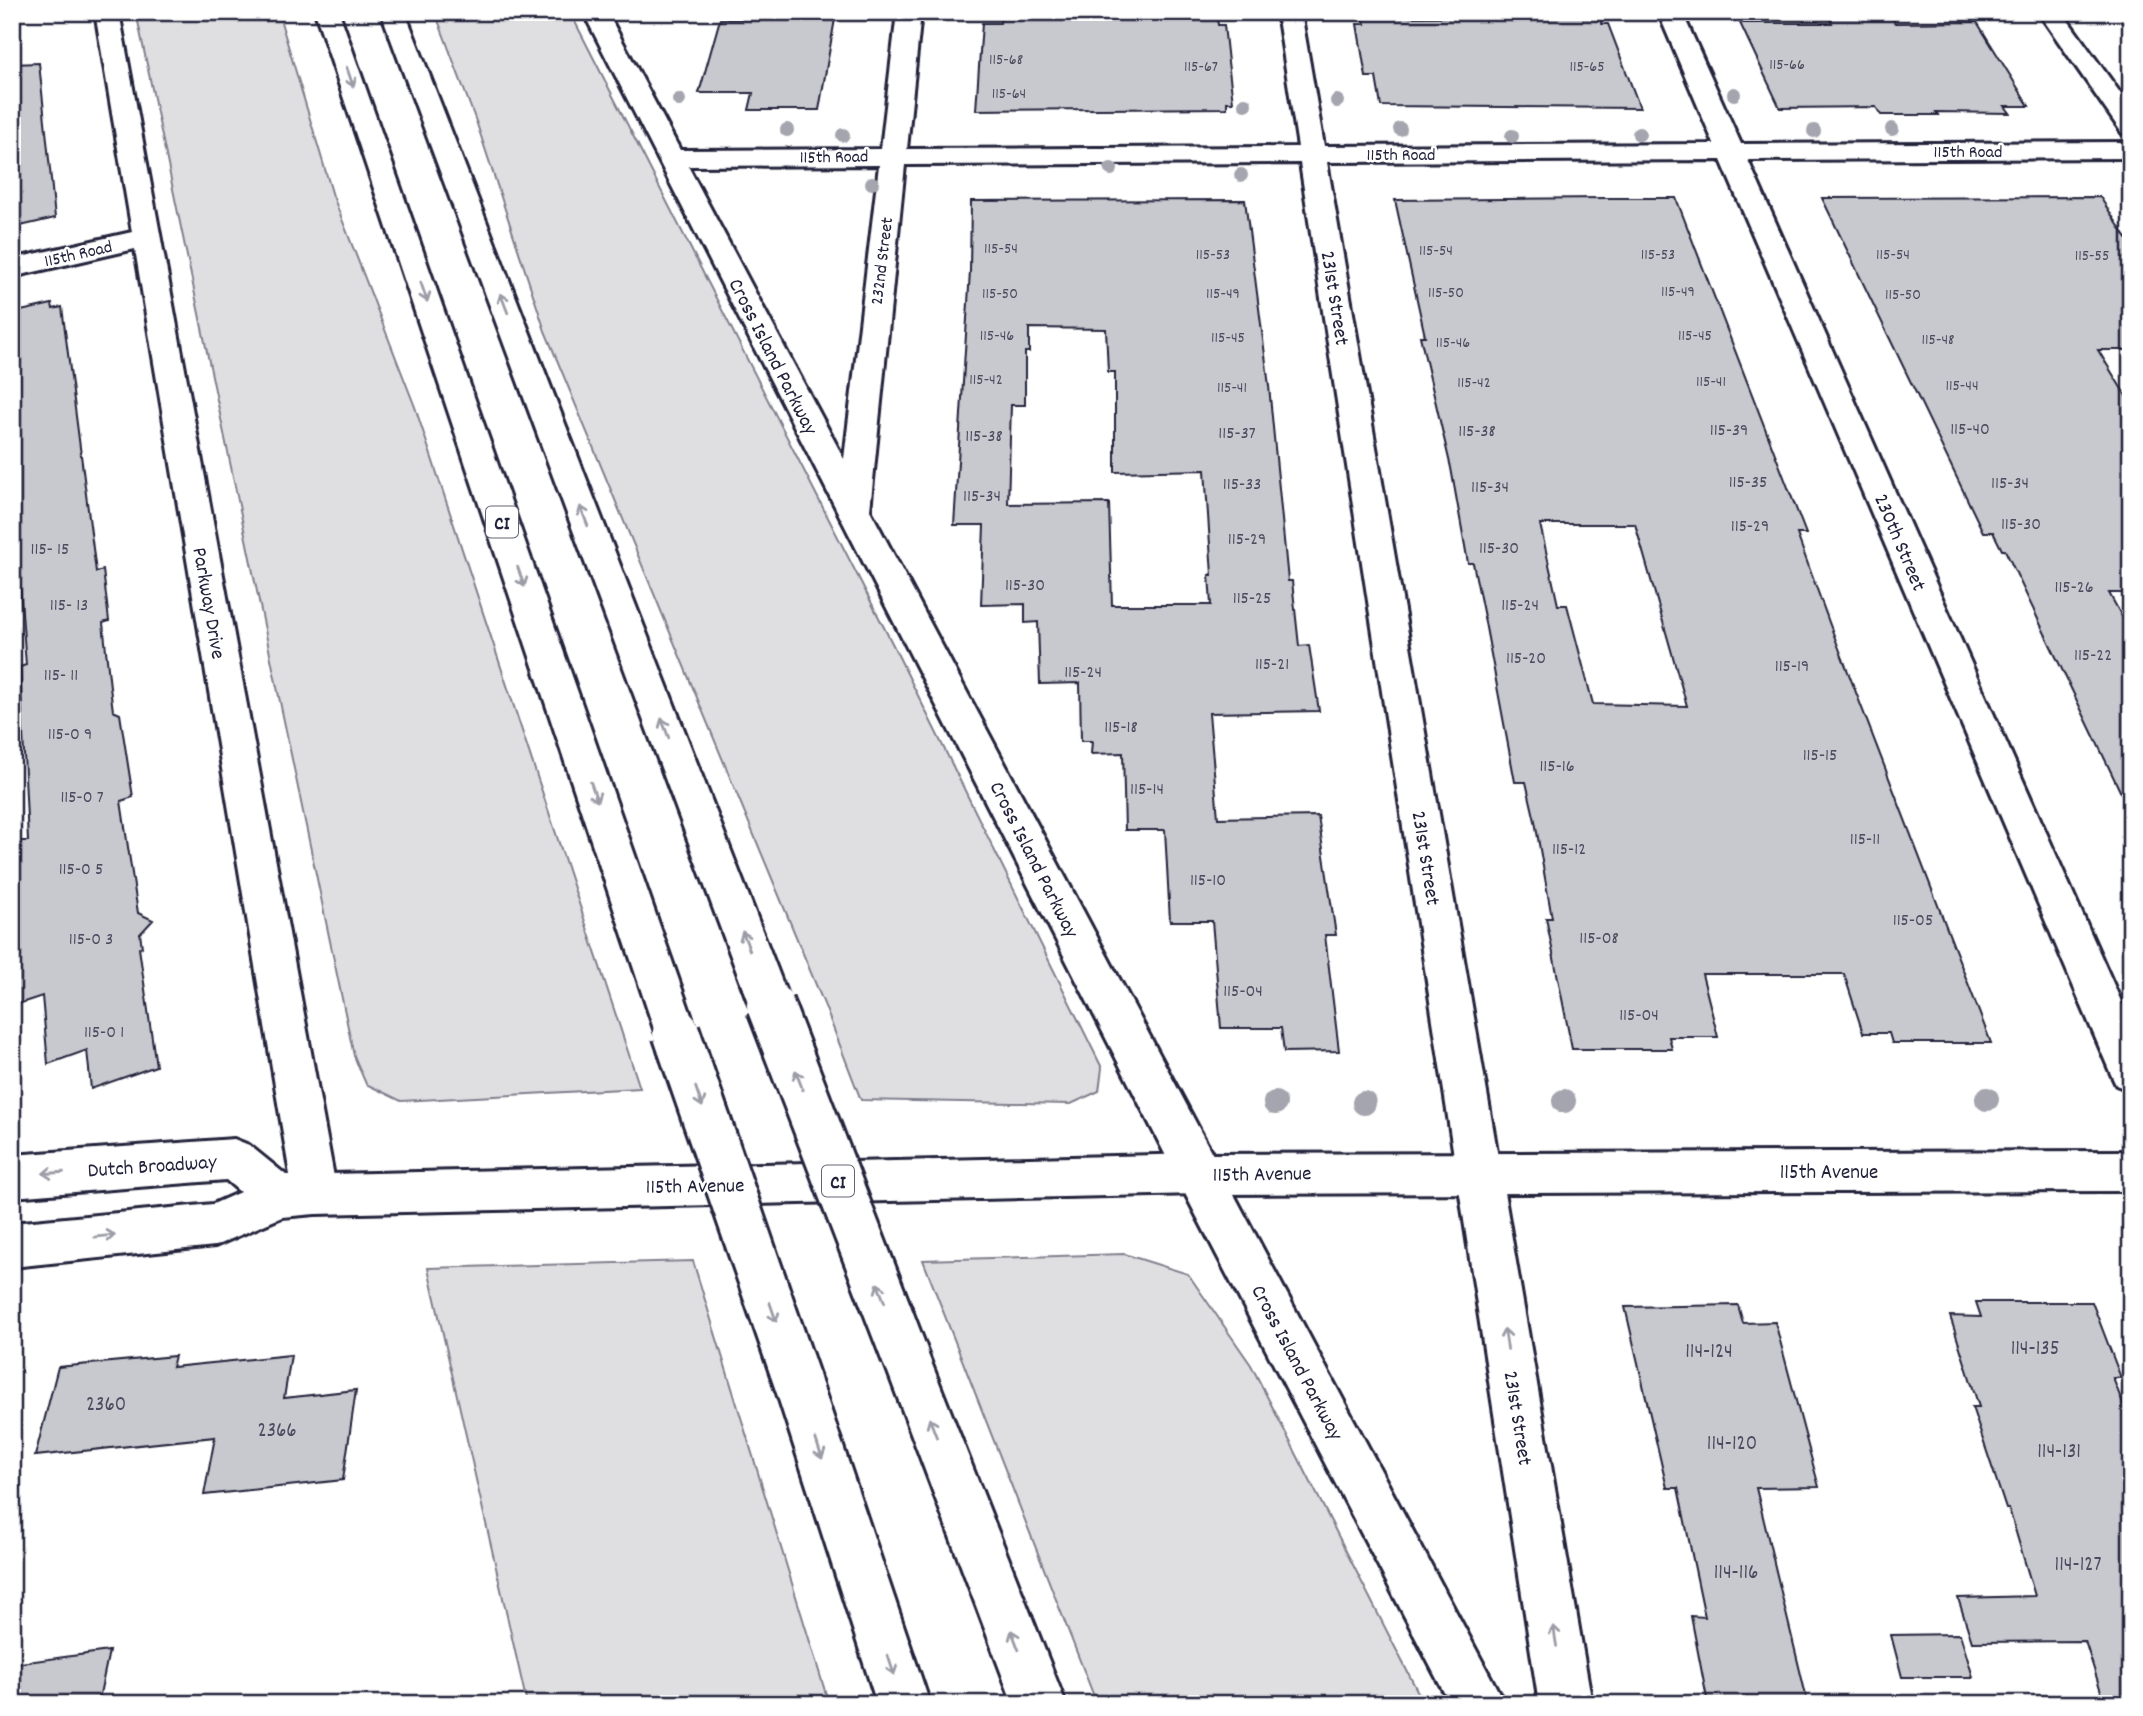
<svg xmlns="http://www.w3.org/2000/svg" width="2143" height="1716" font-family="Dekko,sans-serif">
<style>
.green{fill:#dfdfe2;stroke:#80808e;stroke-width:2}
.building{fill:#c8c8cf;stroke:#22223b;stroke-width:2;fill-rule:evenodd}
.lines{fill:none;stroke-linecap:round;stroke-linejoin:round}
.minor-casing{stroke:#22223b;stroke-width:6}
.secondary-casing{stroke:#22223b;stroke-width:6}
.motorway-casing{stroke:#22223b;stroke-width:6}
.minor{fill:#fff;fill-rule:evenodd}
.secondary{fill:#fff;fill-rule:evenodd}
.motorway{fill:#fff;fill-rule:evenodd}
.motorway-bridge-casing{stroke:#22223b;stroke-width:52;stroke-linecap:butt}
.motorway-bridge{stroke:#fff;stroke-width:46}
.tree{fill:#a5a5af}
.oneway{stroke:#9c9ca7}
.labels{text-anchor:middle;stroke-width:5;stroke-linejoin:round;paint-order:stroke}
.far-number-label{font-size:16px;fill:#4c4c60}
.far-street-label{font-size:18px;fill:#22223b;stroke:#fff}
.number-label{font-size:18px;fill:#4c4c60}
.shield{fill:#fff;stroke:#646476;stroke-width:2}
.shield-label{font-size:19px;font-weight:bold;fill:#22223b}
.street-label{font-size:21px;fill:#22223b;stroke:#fff}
.near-number-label{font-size:21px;fill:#4c4c60}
</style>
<rect width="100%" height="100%" fill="#fff"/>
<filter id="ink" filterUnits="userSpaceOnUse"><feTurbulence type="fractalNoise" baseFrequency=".0143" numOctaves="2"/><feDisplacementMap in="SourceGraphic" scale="14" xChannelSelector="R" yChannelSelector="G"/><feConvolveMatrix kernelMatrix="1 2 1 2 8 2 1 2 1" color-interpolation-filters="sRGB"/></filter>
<g filter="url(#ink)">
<path class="green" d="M136 12H278L333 196 415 407 640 1088 401 1101 366 1084 354 1056Z
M435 12H570L894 647 1102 1068 1099 1091 1071 1104 861 1100 824 1004 545 331 477 124Z
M1124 1254 1188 1274 1251 1365 1424 1704H1097L923 1260Z
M693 1261 829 1704H527L428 1268Z"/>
<path class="building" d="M1170 12H1216L1218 25H1224L1228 62 1233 102H1227V108L976 110 982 23H1000L1001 17 1170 18Z
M1362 12H1409L1410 17 1549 16 1548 12H1598L1602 24H1608L1640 108 1381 106 1376 77H1366L1357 24H1365Z
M1828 15 1891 16 1895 23 1977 22 2029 106H2005L2010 113 1936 112 1938 115H1881L1876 107 1780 108 1740 23H1832Z
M720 19H835L819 110H749L753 93H699Z
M39 63 55 218 12 228V64Z
M2100 197 2131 245V350H2098L2131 404V593H2109L2131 633V814L2005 550H2002L1993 532H1983L1822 198Z
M1607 198H1676L1806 534H1797L1830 625 1991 1043H1892L1889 1033H1863L1844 974H1702L1718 1037H1669L1672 1049H1572L1546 918H1552L1535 821 1526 782H1515L1484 617 1473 563H1468L1451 468 1420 336H1425L1395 200ZM1540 524H1635L1687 706 1593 704 1567 605H1558Z
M1245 200 1269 386 1288 581H1292L1299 646 1309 645 1319 711 1209 713 1218 818 1318 816 1336 935H1325L1339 1051 1284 1052 1281 1028H1221L1212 921H1170L1165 830H1125L1123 753 1091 754 1092 741H1081L1080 683 1040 684 1038 622 1025 623V604L981 605 984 525H954L970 271 971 201ZM1029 328 1106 329 1108 372H1115V472L1205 470 1212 575H1209L1211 605H1112L1109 503 1008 504 1011 405H1025V352H1029Z
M52 304 53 309 62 307 96 572 103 570 109 621 103 623 110 687 113 711 120 714 133 797 121 801 138 913 153 920 140 934 142 947 139 948 156 1066 91 1089 87 1050 48 1064 42 996 12 1006V841H28L20 667 26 665 19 574 12 576V313Z
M1976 1302H2092L2121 1378H2113L2131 1425V1704H2105L2085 1641 1972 1642 1958 1598 2035 1596 2009 1509H2006L1972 1407H1979L1950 1316 1981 1317Z
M1738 1305 1743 1323 1775 1322 1819 1487 1756 1488 1808 1704H1708L1691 1616 1705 1617 1678 1488H1667L1625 1307Z
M291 1355 284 1398 356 1390 343 1480 204 1495 215 1437 35 1456 58 1367 175 1356 172 1367Z
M1960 1634 1973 1677H1902L1891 1635Z
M109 1651 98 1704H12V1664Z"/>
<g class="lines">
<g class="minor-casing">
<path id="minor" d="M95 12H119L337 1193 331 1208 315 1214 299 1208 293 1193 135 249 12 277V259L132 232Z
M583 12H607L680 150 881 149 897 12H921L907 149 1298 147 1277 12H1301L1324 146 1714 144 1658 12H1682L1741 144 2131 142V158L1748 160 2131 1024V1091L2116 1085 2110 1072 1721 160 1327 162 1592 1704H1539L1300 163 905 165 870 510 1505 1704H1450L1195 1213ZM879 165 844 459 688 166Z
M2038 12H2062L2131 108V135L2122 133Z"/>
</g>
<g class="secondary-casing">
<path id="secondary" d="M234 1139 249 1145 286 1175 1199 1154 2131 1151V1191L1199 1194 315 1214 282 1217 215 1246 12 1267V1223L213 1204 240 1192 226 1180 12 1197V1155Z"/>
</g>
<g class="motorway-casing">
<path id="motorway" d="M315 12H339L697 1032 691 1045 676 1050 661 1045 655 1032Z
M381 12H405L791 1005 784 1018 770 1023 756 1018 749 1005Z
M905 1333 922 1339 1066 1704H1013L882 1356 888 1339Z
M798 1360 815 1367 822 1384 930 1704H877L774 1384 781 1367Z"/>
</g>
<use href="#minor" class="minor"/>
<use href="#secondary" class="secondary"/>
<use href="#motorway" class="motorway"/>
<g class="motorway-bridge-casing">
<path id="motorway-bridge" d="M770 1005 905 1356
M676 1032 798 1384"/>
</g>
<use href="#motorway-bridge" class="motorway-bridge"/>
</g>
<g class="tree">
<circle cx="1734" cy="94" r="7"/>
<circle cx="679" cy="100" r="7"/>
<circle cx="1337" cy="101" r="7"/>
<circle cx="1245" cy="104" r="7"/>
<circle cx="1400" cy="129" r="7"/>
<circle cx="1892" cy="129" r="7"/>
<circle cx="787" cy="130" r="7"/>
<circle cx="1814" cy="131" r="7"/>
<circle cx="1639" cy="134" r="7"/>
<circle cx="843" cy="135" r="7"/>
<circle cx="1512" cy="136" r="7"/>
<circle cx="1111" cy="169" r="7"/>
<circle cx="1241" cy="175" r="7"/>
<circle cx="872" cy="183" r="7"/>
<circle cx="1987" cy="1099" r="12"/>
<circle cx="1564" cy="1101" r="12"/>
<circle cx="1275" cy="1103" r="12"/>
<circle cx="1364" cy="1103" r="12"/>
</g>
<defs><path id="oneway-shaft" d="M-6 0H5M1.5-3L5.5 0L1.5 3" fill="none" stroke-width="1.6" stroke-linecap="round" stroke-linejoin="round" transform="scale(1.75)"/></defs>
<g class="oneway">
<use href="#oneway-shaft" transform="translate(350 77) rotate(71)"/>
<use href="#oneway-shaft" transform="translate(424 292) rotate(71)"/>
<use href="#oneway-shaft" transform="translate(504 303) rotate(-111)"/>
<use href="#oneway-shaft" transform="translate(584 516) rotate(-111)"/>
<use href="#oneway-shaft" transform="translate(521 577) rotate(71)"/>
<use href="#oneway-shaft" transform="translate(665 728) rotate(-111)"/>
<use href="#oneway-shaft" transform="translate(594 792) rotate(71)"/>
<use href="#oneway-shaft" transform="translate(746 941) rotate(-111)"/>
<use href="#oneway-shaft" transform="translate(799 1080) rotate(-111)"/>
<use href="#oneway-shaft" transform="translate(699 1097) rotate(71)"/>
<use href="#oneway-shaft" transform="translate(53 1173) rotate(176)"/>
<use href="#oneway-shaft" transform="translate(105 1236) rotate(-6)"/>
<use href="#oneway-shaft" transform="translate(881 1293) rotate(-111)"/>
<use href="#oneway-shaft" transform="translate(773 1312) rotate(71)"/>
<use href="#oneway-shaft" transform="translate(1506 1339) rotate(-99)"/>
<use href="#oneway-shaft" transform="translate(933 1428) rotate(-111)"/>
<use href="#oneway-shaft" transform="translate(819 1449) rotate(72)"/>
<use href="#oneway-shaft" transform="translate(1555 1636) rotate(-99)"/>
<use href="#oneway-shaft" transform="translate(1015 1640) rotate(-111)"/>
<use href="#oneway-shaft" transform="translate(891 1665) rotate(72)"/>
</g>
</g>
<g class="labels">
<g class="far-number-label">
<text x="1006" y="64">115-68</text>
<text x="1787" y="69">115-66</text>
<text x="1201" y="71">115-67</text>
<text x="1587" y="71">115-65</text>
<text x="1009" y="98">115-64</text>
<text x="1001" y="253">115-54</text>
<text x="1436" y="255">115-54</text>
<text x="1213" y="259">115-53</text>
<text x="1658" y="259">115-53</text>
<text x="1893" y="259">115-54</text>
<text x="2092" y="260">115-55</text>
<text x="1678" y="296">115-49</text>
<text x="1446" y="297">115-50</text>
<text x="1000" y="298">115-50</text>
<text x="1223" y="298">115-49</text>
<text x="1903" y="299">115-50</text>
<text x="997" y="340">115-46</text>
<text x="1695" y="340">115-45</text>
<text x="1228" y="342">115-45</text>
<text x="1938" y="344">115-48</text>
<text x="1453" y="347">115-46</text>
<text x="986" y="384">115-42</text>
<text x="1711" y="386">115-41</text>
<text x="1474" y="387">115-42</text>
<text x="1962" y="390">115-44</text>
<text x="1232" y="392">115-41</text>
</g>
<g class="far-street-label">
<text x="1968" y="157">115th Road</text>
<text x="1401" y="160">115th Road</text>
<text transform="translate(834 156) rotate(-1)" y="6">115th Road</text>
<text transform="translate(78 253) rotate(-13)" y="6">115th Road</text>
<text transform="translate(881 261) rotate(-83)" y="6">232nd Street</text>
</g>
<g class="number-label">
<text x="1970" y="434">115-40</text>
<text x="1729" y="435">115-39</text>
<text x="1477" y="436">115-38</text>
<text x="1237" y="438">115-37</text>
<text x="984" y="441">115-38</text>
<text x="1748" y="487">115-35</text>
<text x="2010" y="488">115-34</text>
<text x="1242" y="489">115-33</text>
<text x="1490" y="492">115-34</text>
<text x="982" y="501">115-34</text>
<text x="2021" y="529">115-30</text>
<text x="1750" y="531">115-29</text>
<text x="1247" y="544">115-29</text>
<text x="1499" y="553">115-30</text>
<text x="50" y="554">115- 15</text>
<text x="1025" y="590">115-30</text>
<text x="2074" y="592">115-26</text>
<text x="1252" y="603">115-25</text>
<text x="69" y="610">115- 13</text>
<text x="1520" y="610">115-24</text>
<text x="2093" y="660">115-22</text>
<text x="1526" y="663">115-20</text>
<text x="1272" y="669">115-21</text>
<text x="1792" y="671">115-19</text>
<text x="1083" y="677">115-24</text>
<text x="61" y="680">115- 11</text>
<text x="1121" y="732">115-18</text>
<text x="70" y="739">115-0 9</text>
<text x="1820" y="760">115-15</text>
<text x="1557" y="771">115-16</text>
<text x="1147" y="794">115-14</text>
<text x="82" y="802">115-0 7</text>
<text x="1865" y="844">115-11</text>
<text x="1569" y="854">115-12</text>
<text x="81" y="874">115-0 5</text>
<text x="1208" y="885">115-10</text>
<text x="1913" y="925">115-05</text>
<text x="1599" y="943">115-08</text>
<text x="91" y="944">115-0 3</text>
<text x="1243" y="996">115-04</text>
<text x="1639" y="1020">115-04</text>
<text x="104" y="1037">115-0 1</text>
</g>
<g class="shield">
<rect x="486" y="506.5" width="32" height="31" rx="5"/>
<rect x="822" y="1165.5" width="32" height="31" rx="5"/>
</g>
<g class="shield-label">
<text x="502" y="529">CI</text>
<text x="838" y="1188">CI</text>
</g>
<g class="street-label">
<text transform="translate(1336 298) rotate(81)" y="7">231st Street</text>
<text transform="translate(774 356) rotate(63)" y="7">Cross Island Parkway</text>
<text transform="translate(1901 542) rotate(67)" y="7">230th Street</text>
<text transform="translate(210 603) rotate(80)" y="7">Parkway Drive</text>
<text transform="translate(1427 858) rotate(81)" y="7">231st Street</text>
<text transform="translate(1035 859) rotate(63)" y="7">Cross Island Parkway</text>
<text transform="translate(152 1165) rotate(-4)" y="7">Dutch Broadway</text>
<text x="1829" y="1178">115th Avenue</text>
<text transform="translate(1262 1173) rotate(-1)" y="7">115th Avenue</text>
<text transform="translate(695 1185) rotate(-1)" y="7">115th Avenue</text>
<text transform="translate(1298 1362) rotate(62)" y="7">Cross Island Parkway</text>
<text transform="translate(1519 1418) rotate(81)" y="7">231st Street</text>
</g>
<g class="near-number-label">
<text x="2035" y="1354">114-135</text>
<text x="1709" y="1357">114-124</text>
<text x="106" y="1410">2360</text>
<text x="277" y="1436">2366</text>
<text x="1732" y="1449">114-120</text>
<text x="2059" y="1457">114-131</text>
<text x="2078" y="1570">114-127</text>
<text x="1736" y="1578">114-116</text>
</g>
</g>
<rect width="2143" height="1716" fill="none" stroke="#fff" stroke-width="42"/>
<rect x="21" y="21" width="2101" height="1674" fill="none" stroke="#22223b" stroke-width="2.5" filter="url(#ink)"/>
</svg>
